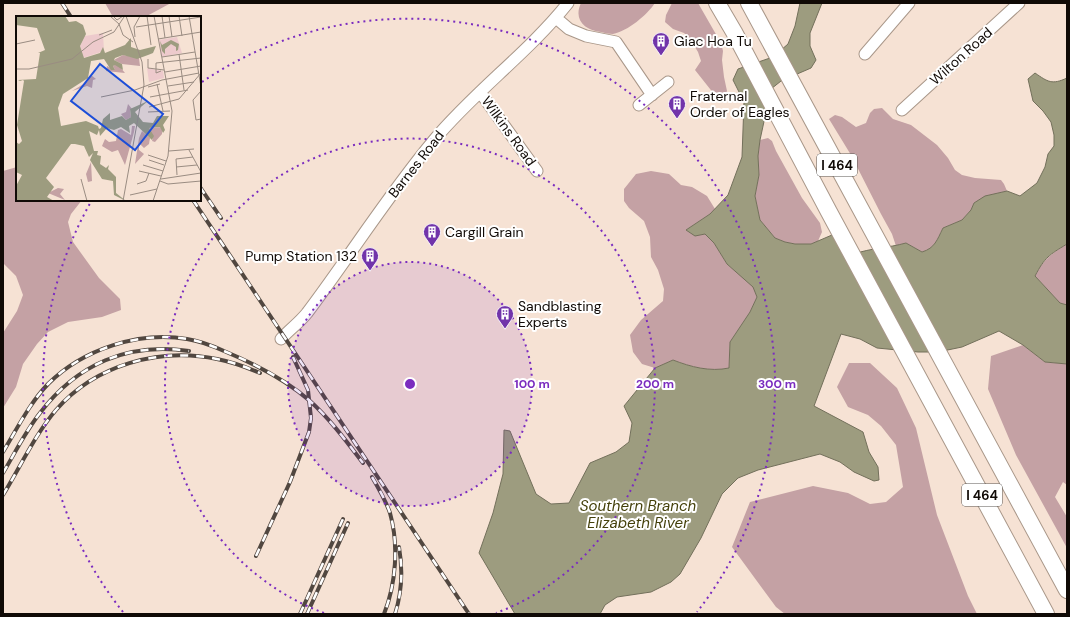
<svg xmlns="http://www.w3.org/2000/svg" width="1070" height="617" font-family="'DM Sans',sans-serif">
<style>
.forest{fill:#c4a1a4}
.water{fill:#9d9c7f;stroke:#73705b}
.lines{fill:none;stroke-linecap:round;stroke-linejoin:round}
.minor-casing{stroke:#a99789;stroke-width:13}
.highway-casing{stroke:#a99789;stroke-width:18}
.minor{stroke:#fff;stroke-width:11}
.highway{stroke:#fff;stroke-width:16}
.rail-casing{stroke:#514740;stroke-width:4}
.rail{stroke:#fff;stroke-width:2.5;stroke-dasharray:8;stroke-linecap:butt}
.ring{fill:none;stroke:#7b2cbf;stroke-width:2;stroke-dasharray:2 4}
.labels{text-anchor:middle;stroke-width:4;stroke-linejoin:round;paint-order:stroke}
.shield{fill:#fff;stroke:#585451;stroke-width:1}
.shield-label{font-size:13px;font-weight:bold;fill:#100a06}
.poi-label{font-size:14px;fill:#100a06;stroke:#fff;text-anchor:start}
.street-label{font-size:14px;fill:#100a06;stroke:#fff}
.water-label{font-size:15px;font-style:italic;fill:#44400a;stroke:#fff}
.inset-road{fill:none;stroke:#9a8c82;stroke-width:1}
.view{fill:#1d4ed8;fill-opacity:0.15;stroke:#1d4ed8;stroke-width:2}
.inset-edge{fill:none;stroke:#100a06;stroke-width:2}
.centre{fill:#7b2cbf;stroke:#fff;stroke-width:2}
.ring-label{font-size:12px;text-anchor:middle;font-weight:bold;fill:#7b2cbf;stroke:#fff;stroke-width:4;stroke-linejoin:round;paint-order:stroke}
</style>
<rect width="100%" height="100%" fill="#f6e2d4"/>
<path class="forest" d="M105 3H171L145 17H113Z
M581 3H655C647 15 628 31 613 34 609 34 605 33 601 32 585 30 573 20 581 3Z
M672 3H698L721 43 723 51 722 60 724 77 727 91 722 100 714 94 695 70 701 61 698 52 690 39 684 33 673 29 665 22 666 15Z
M882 108 893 119 911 125 937 145 948 158 955 170 962 175 975 178 1001 180 1004 184 1007 191 987 196 974 203 971 210 962 220 943 228C937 240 935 248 922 252L906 243 896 246 892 234 881 214 851 155 829 119 835 115 842 117 856 127 866 123 870 113 874 109Z
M768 138 772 141 776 151 802 198 820 223 822 232 818 241 811 244H795L785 242 775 238 760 220 755 196 759 175 758 156 760 140Z
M17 167V200H82L71 214 68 222 73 242 99 278 120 299 121 310 102 317 68 322 48 332 37 344 23 364 16 387 3 408V333L17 311 23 295 16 276 3 263V171Z
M651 171 669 174 681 185 692 187 707 196 715 209 710 214 686 230 695 235 705 234 714 243 727 264 754 287 757 297 750 312 730 342 729 368C710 372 691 367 673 360L655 368 642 364 633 352 630 335 641 320 663 301 664 289 658 270 651 257 650 237 644 221 629 208 624 201V189L636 174Z
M1067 244V305L1060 303 1035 276C1044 259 1051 254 1067 244Z
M1023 345 1045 362 1067 364V485L1063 482 1055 497 1067 517V548L1016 455 988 389 991 356Z
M849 363H870L897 388 916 428 937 515 968 596 977 614H785L776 607 732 547 750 502 813 486 848 493 870 504 886 502 903 487 896 445 881 426 868 415 848 407 837 387Z"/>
<path class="water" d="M800 3H822L810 33V46L816 60 811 68 781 81 771 89 760 140 758 156 759 175 755 196 760 220 775 238 785 242 795 244H811L832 235 854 254C871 248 888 248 906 243L922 252C935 248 937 240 943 228L962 220 971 210 974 203 985 196 1007 191 1020 196 1037 183 1045 167 1048 154 1054 146V135L1051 122 1043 111 1033 101 1028 79 1035 73C1048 82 1052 85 1067 78V244C1049 255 1045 257 1035 276L1060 303 1067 305V364L1045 362 1023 345 999 331 962 347 938 352H918L877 348 860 339 841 334 814 406 863 432 869 452 878 467 879 480 874 481 854 472 840 462 820 454 758 470 738 478 722 494 701 538 680 574 671 582 651 592 617 597 605 605 600 614H515L479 553 493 513 503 474 504 430 510 431 536 494 551 504 569 503 590 463 616 452 629 442 632 423 624 406 655 368 673 360C691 367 710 372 729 368L730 342 750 312 757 297 753 287 727 264 714 243 705 234 695 236 686 230 710 214 728 195 742 157 744 102 733 80 738 69 773 57 788 44 795 26Z"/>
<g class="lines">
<g class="minor-casing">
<path id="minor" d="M556 18 569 29 586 36 616 42 652 95
M865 54 909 3
M480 92 537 171
M639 105 668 82
M902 110 1019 3
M281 339C289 330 299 323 307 313 350 256 388 195 434 140 475 91 528 53 568 3"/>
</g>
<g class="highway-casing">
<path id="highway" d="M717 3 734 32 829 212 1046 614
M749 3 1067 590"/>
</g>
<use href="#minor" class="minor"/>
<use href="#highway" class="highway"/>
<g class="rail-casing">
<path id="rail" d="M62 3 71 17
M200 187 221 218
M193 200 469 614
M3 452C17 429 29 404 48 384 83 349 139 331 187 339 200 341 213 346 224 351 255 364 285 379 310 401 330 419 347 442 363 463
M3 473C15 453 25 432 40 413 77 364 128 342 189 351
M372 477C379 489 386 501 390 513 399 545 396 584 384 614
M3 495C19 469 36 433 56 410 95 365 159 347 217 359 232 362 246 367 260 373
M256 556 290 482 309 432 311 418 308 390 293 357
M300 614 343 519
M307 614 348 523
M395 614C402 592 403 570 399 547"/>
</g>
<use href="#rail" class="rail"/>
</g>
<circle cx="410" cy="384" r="122" fill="#7b2cbf" fill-opacity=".12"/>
<g class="ring">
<circle cx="410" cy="384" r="122"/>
<path d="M324 613A245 245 0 1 1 496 613"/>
<path d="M123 612A367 367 0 0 1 92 200M202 82A367 367 0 0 1 697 612"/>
</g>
<defs>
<g id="building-pin" transform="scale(0.9)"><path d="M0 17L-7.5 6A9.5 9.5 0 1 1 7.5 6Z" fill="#7134aa" stroke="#fff"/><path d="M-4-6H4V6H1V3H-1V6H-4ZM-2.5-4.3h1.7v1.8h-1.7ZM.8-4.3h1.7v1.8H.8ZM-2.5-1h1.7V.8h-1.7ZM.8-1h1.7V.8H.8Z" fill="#fff"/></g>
</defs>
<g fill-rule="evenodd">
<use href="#building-pin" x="661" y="41"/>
<use href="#building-pin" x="677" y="104"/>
<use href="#building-pin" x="432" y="232"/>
<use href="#building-pin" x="370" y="256"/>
<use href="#building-pin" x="505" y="314"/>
</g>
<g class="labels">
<g class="shield">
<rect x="817" y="154" width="40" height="22" rx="3"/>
<rect x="962" y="484" width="40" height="22" rx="3"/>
</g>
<g class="shield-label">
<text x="837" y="170">I 464</text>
<text x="982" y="500">I 464</text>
</g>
<g class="poi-label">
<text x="674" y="46">Giac Hoa Tu</text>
<text x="690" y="101">Fraternal<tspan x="690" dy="16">Order of Eagles</tspan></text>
<text x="445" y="237">Cargill Grain</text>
<text x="357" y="261" text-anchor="end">Pump Station 132</text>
<text x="518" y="311">Sandblasting<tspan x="518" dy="16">Experts</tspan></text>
</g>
<g class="street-label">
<text transform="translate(961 56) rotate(-42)" y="5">Wilton Road</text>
<text transform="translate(509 131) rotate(54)" y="5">Wilkins Road</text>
<text transform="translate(416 164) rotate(-52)" y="5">Barnes Road</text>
</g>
<g class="water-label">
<text x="638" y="511">Southern Branch<tspan x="638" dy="17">Elizabeth River</tspan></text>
</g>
</g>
<g transform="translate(16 16)">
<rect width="185" height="185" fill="#f6e2d4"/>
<path d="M87 17 88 35 67 42 64 30 69 20ZM161 21 166 37 145 41 143 24ZM131 52 147 55 148 62 133 66Z" fill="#edcacc"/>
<path d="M107 39 123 42 124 50 106 48 98 44ZM100 48 104 51 109 57 90 55 91 50 99 54 97 50ZM75 59 80 63 77 64 76 72 71 70 56 75 71 66ZM112 88 117 94 114 93 115 101 110 104 105 98 110 96ZM116 110H119L118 116 109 149 102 134 96 136 86 130 89 123 93 126 100 125 102 114 105 113 115 119ZM146 111V118L139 126 136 125 137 122 133 112ZM126 115 134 122 133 128 128 132 123 127V134L128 138 119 148 123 122ZM75 146 76 165 72 166 70 158ZM42 172 48 173 44 178 49 184 32 177Z" fill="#c4a1a4"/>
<path d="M0 0H49L53 6 60 5 67 9 70 18 64 30 68 42 84 37 87 31 89 37 109 29 115 22V31L124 34 140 30 137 37 132 39 121 43 107 39 99 42 98 44 106 48 107 54 99 49 97 50 99 54H95L88 43 75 45 72 62 47 78 42 92 45 110 70 105 82 110 83 113 85 112 87 103 94 97V104L106 100 110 104 115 101 114 93 132 85 119 96 127 106 137 107 141 100H153L147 109 149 114 147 117 144 111 133 112 138 120 136 124 118 107 113 110 114 117 105 111 98 114 91 112 84 120 83 114 81 119 73 115 78 135H82L81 139 85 140 84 148 90 152 93 149 92 153 100 161V177L110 185 98 179 97 165 86 163 74 144 77 137 73 141 68 130 59 128H55L30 162 38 171 31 181 38 185H0V170L6 159 0 156V126L3 128 6 125 1 109 8 65 7 64 4 65 2 64 20 63 24 37H22L29 34 21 12 0 9ZM155 24 163 28 162 34 160 35V31L155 28 149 33V38L146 35 144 25 146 29Z" fill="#9d9c7f"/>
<path class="inset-road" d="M94 0 103 8M97 0 101 4 107 0M131 0 135 29M146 0 149 22M153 0 156 21M163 0 166 20M173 0 185 71M103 8 107 19 117 26M120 11 185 1M83 19 96 14M119 21 118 11 124 0M142 23 185 16M0 28 19 24M163 38 168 74M146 41 179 36M132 43V52L148 54M0 53H13L56 43 77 26 98 16 108 1M145 55 140 57V47L185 42M149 56 185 50M141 68 147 95M152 70 178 66M132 71 144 68M185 75 177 84 180 104 185 103M85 81 119 74 146 64 183 57M134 81 172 74M133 91 163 83 185 57M132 96 154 95M173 134 185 156M153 135 178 133M132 139 150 145M133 144 148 149M127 149 147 155M160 151 181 149M123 155 145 160M161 159 160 143 177 141M65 163 71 185M145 163 185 157M144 165 152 168 185 165M121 168 130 165 133 157M114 179 141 173M107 185 128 69 126 46 110 0M137 185 152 140 156 95 138 0M151 185H169"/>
<path class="view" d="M84 48 147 98 119 134 55 85Z"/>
<rect width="185" height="185" class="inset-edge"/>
</g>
<circle cx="410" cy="384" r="6" class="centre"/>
<g class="ring-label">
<text x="532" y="388">100 m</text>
<text x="655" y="388">200 m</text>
<text x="777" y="388">300 m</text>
</g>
<rect width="1070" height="617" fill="none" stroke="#100a06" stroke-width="8"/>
</svg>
